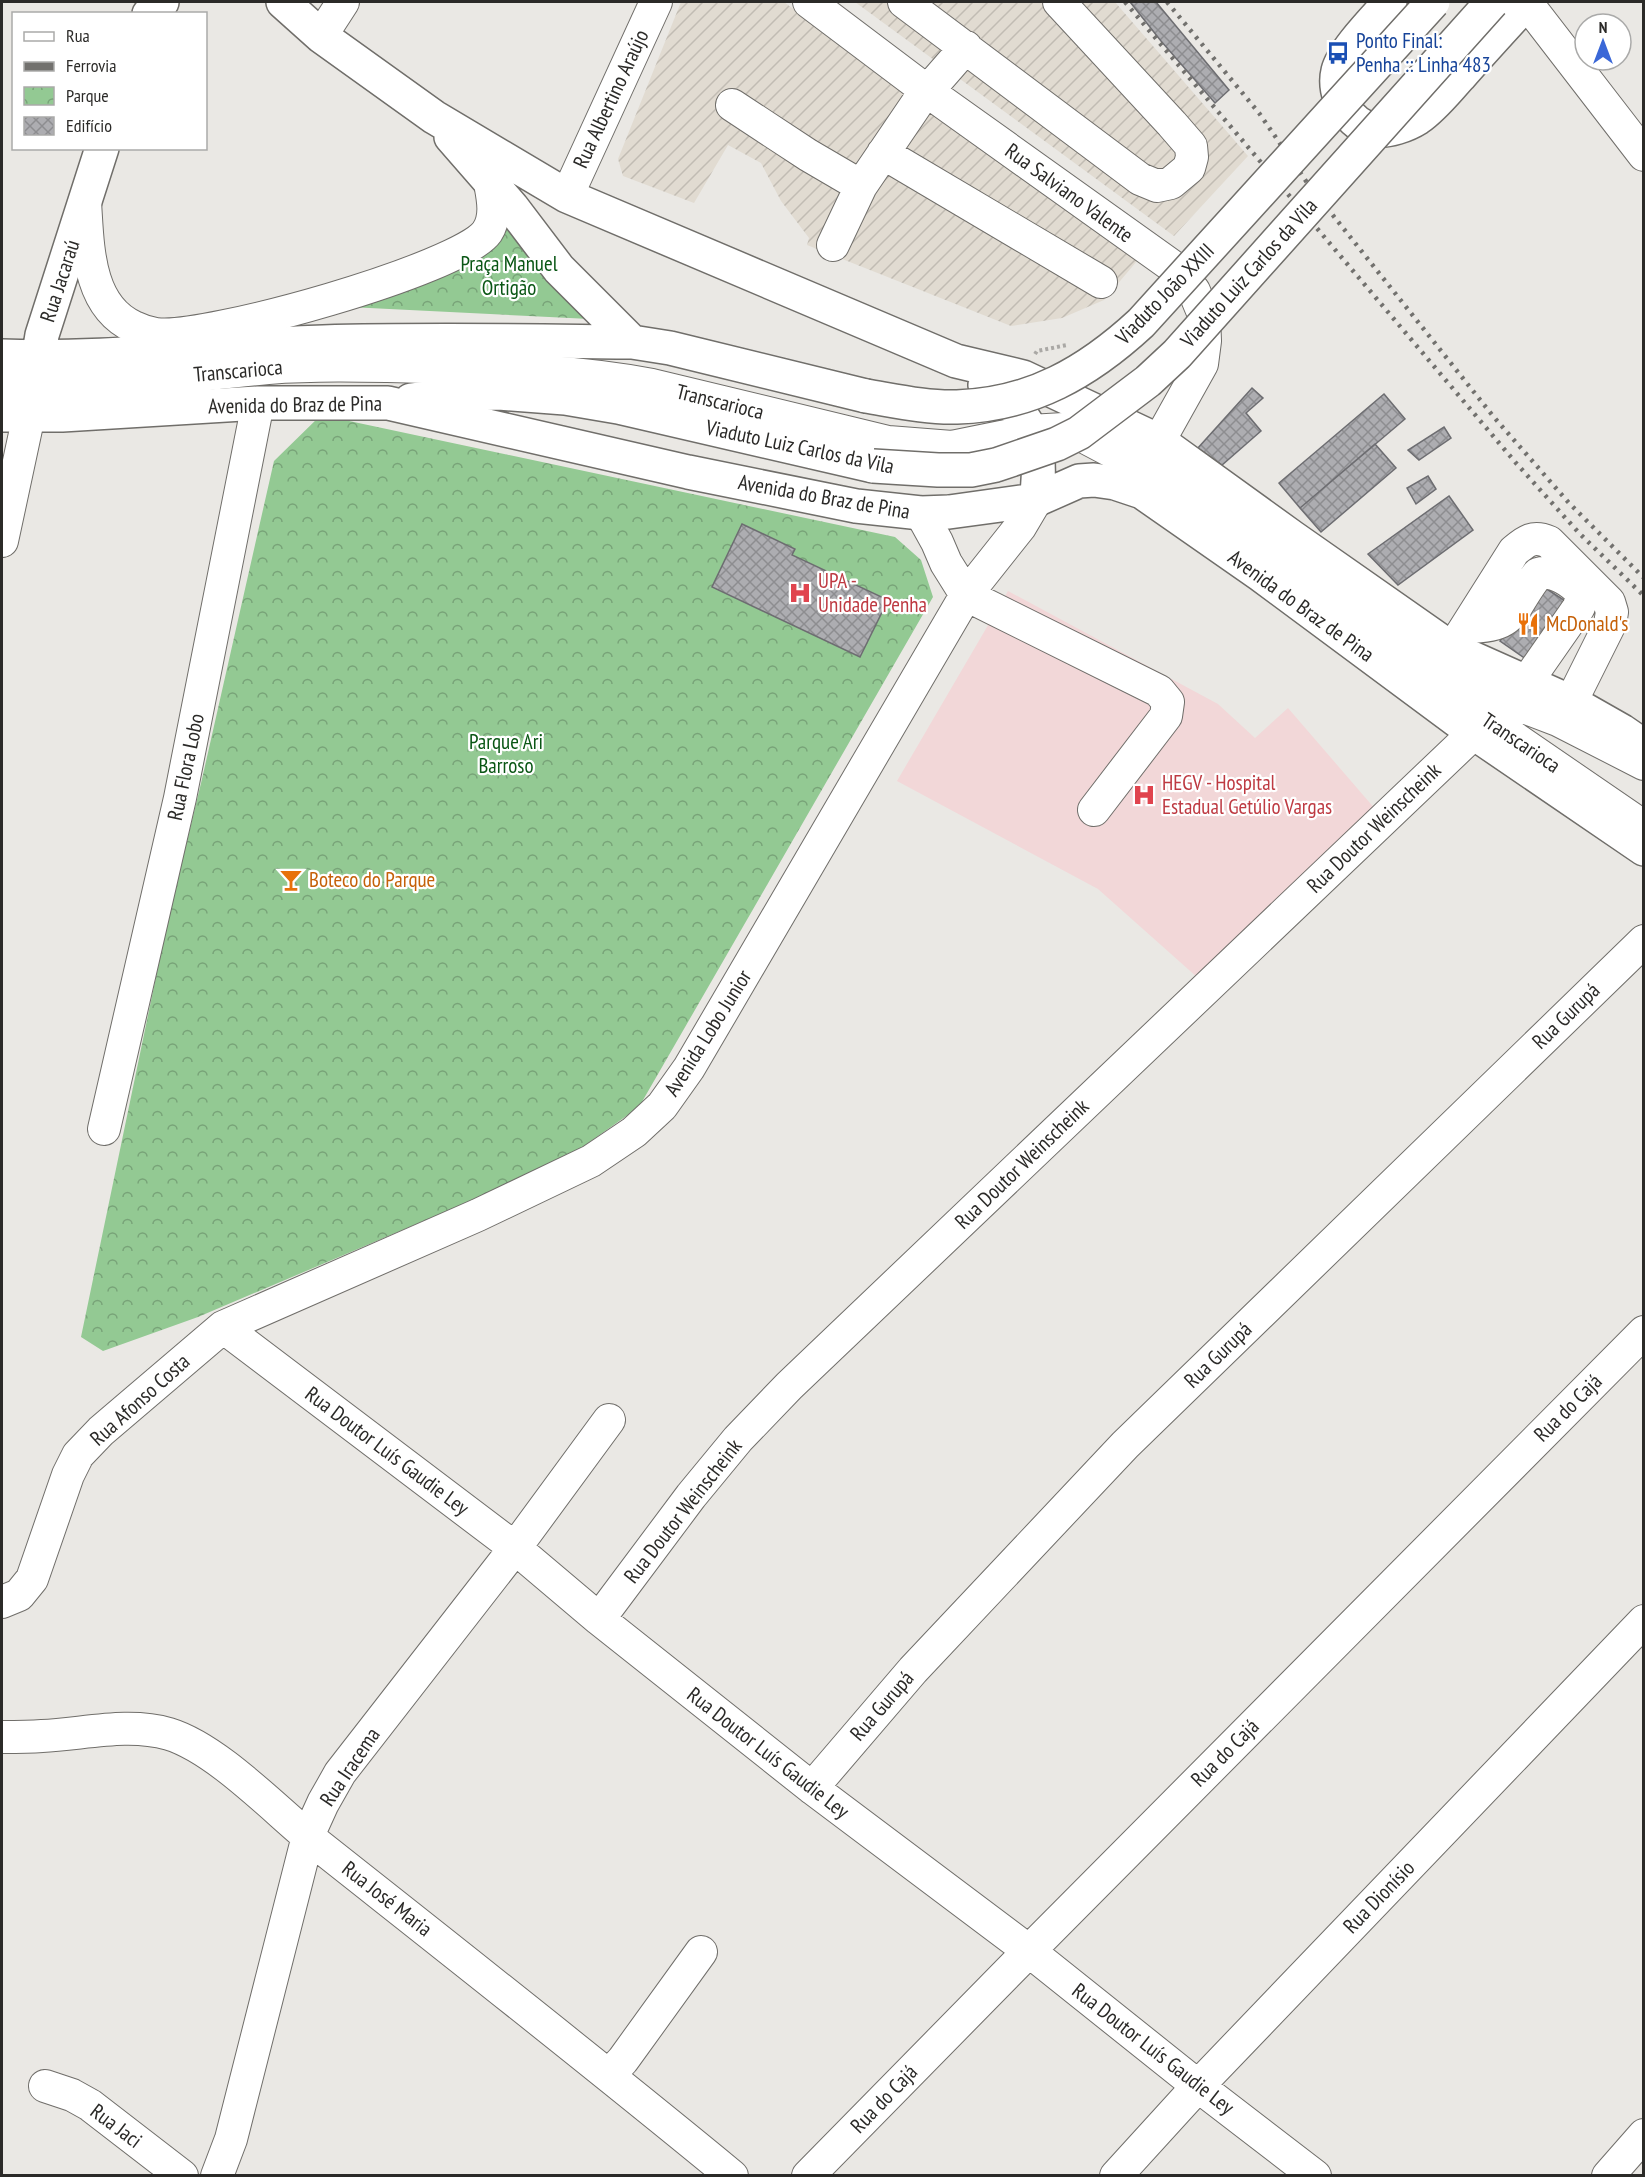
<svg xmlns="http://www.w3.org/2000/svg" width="1645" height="2177" font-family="'PT Sans Narrow',sans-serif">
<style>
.industrial{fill:url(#industrial-furrows)}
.medical{fill:#f2d7d8}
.park{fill:url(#park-crowns)}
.building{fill:url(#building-cross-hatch);stroke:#6d6d71;stroke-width:1.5}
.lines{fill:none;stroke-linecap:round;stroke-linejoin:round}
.minor-casing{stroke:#706e6a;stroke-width:34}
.major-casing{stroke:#706e6a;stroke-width:36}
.path{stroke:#aaa8a5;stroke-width:4;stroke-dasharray:3 3;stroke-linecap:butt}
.minor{stroke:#fff;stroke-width:32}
.major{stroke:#fff;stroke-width:33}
.rail{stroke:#72716e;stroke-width:4.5;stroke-dasharray:3 6;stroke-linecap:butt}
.major-bridge-casing{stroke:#706e6a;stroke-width:36;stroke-linecap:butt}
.major-bridge{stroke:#fff;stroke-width:33}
.labels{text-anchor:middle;stroke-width:4.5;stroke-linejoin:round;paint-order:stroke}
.transit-label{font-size:21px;fill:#164399;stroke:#fff;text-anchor:start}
.street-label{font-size:21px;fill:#2b2a28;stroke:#fff}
.park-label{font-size:21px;fill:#095614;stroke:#fff}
.health-label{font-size:21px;fill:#be3a42;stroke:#fff;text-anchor:start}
.food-label{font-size:21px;fill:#c56008;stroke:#fff;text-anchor:start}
</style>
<defs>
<pattern id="industrial-furrows" width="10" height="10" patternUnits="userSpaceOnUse" patternTransform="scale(1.5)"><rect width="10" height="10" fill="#e1dbd1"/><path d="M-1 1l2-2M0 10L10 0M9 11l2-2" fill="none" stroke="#c1bcb3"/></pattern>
<pattern id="park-crowns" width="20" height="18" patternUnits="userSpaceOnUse" patternTransform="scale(1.5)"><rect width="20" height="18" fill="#93c993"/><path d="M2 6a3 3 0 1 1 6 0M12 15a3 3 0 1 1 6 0" fill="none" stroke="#78a378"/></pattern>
<pattern id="building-cross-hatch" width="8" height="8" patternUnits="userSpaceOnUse" patternTransform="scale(1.5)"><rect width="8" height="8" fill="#adadb1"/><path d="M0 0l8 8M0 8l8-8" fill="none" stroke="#8d8d90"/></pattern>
</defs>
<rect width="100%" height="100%" fill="#eae8e4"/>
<path class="industrial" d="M681 2H784L905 93 1137 261 1104 300 1062 318 1011 326 807 245 809 238 781 201 761 163 728 145 694 203 623 176 618 159Z
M855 2H1115L1248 156 1174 236Z"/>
<path class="medical" d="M1008 591 1218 704 1255 738 1288 708 1376 810 1198 978 1098 889 897 781Z"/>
<path class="park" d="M509 212 590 319 329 306Z
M321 415 895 537 921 560 933 597 639 1107 560 1163 198 1317 103 1351 81 1337 167 924 202 779 274 461Z"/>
<path class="building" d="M1130 2H1156L1229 90 1215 103 1161 41Z
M1252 388 1263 398 1246 413 1261 431 1222 465 1198 448Z
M1384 394 1405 419 1300 508 1279 483Z
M1444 427 1451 438 1419 460 1408 450Z
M1375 444 1396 468 1321 532 1300 508Z
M1428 476 1436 489 1416 504 1407 488Z
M1449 496 1473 530 1398 585 1368 554Z
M742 524 795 549 792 555 888 600 860 657 712 587Z
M1539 584 1570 604 1530 662 1500 641Z"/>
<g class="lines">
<g class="minor-casing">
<path id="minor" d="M809 2 927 91 1179 271 1194 291 1204 315 1205 341 1202 364 1159 441
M904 2 1140 179 1157 186 1171 183 1189 168 1192 157 1191 146 1172 124 1059 2
M1526 2 1644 155
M321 36 343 2
M732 105 808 155 861 186
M883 153 1101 282
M567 196 656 2
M85 202C88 245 87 306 134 327 140 330 149 333 156 334 203 341 461 269 487 232 497 217 493 199 490 183
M833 245 861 186 918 102 966 47
M2 384C91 390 179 376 268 368 322 364 377 366 431 367 505 369 579 371 652 385L888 442 952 447 1030 431 1064 429 1075 432 1170 482 1405 651 1456 681 1558 720 1644 764
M921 513 937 542 946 563 966 595
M2 541 29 415
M966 595 1159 691 1168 702 1166 716 1094 810
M1467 627C1519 627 1510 608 1538 574 1553 569 1573 582 1582 594L1579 607 1526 683
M1452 649 1514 551C1526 541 1533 535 1549 542L1609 602 1612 612 1610 624 1571 702
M1459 700 1644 827
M104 1129 180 798 258 403
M223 1327 515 1548 599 1619 812 1788 1029 1951 1198 2086 1315 2176
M2 1602 19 1595 32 1579 68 1475 78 1455 101 1431 223 1327 478 1215 591 1161 634 1132 662 1106 689 1068 966 595 1020 527 1036 500
M599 1619 691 1496 738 1439 789 1386 1474 733
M2 1737C15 1737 29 1737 42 1736 84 1734 128 1722 169 1734 218 1749 276 1811 317 1844 456 1954 595 2063 732 2176
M812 1788 913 1670 1125 1445 1644 941
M609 2075 623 2060 701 1952
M45 2086 72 2095 90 2105 182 2176
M217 2176 231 2139 308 1836 323 1803 340 1773 515 1548 609 1420
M808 2176 1029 1951 1644 1332
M1116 2176 1198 2086 1644 1621
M1608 2176 1644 2135"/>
</g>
<g class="major-casing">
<path id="major" d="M283 2 321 36 434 117 567 196 956 361 1023 377 1159 441 1292 537 1452 649 1571 702 1622 731 1644 746
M1390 2C1376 18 1343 51 1338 71 1332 95 1349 126 1375 130 1388 132 1407 125 1418 118 1434 107 1447 90 1460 76 1482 51 1505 26 1527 2
M149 14 162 2
M451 137 512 207 559 269 632 342
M2 356C109 360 216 345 323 342 426 339 529 341 632 342L670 348 866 396
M985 385C997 394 1012 403 1021 415 1041 439 1040 472 1036 500
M411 400 450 395 499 393 565 398 618 407 873 466
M2 415H62L258 403H388L688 472 856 506 921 513 949 512 1036 500 1079 481 1094 480 1115 483 1142 492 1261 575 1474 733 1644 849
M29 415 42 335 102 148"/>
</g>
<path class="path" d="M1035 354 1037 351 1067 345"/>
<use href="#minor" class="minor"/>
<use href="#major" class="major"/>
<path class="rail" d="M1125 2 1516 463 1579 533 1644 596
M1167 2 1259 113 1308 184 1493 416 1569 503 1644 578"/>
<g class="major-bridge-casing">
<path id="major-bridge" d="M866 396C896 401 927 408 957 407 1031 405 1088 372 1141 323L1433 2
M873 466 938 470H971L996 465 1057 444 1079 433 1148 381 1177 354 1492 2"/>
</g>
<use href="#major-bridge" class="major-bridge"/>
</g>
<defs>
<g id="bus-bare" transform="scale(1.8)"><path d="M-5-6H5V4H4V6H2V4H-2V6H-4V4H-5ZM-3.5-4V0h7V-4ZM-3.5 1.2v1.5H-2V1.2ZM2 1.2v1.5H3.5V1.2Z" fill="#1a4fb4" stroke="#fff" stroke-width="2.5" paint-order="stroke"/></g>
<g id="hospital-bare" transform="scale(1.8)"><path d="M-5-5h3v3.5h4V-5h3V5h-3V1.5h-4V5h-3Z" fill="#e0444e" stroke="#fff" stroke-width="2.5" paint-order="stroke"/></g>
<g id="restaurant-bare" transform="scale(1.8)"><path d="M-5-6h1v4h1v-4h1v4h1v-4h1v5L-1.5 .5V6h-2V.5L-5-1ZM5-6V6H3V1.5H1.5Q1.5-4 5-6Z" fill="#e8710a" stroke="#fff" stroke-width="2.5" paint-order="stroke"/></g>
<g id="bar-bare" transform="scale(1.8)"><path d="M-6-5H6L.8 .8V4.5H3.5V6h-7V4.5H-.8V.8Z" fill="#e8710a" stroke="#fff" stroke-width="2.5" paint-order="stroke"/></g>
</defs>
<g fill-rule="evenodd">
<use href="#bus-bare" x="1338" y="53"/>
<use href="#hospital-bare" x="800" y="593"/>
<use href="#restaurant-bare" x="1528" y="624"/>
<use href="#hospital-bare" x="1144" y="795"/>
<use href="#bar-bare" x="291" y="880"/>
</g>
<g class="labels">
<g class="transit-label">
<text x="1356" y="48">Ponto Final:<tspan x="1356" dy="24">Penha :: Linha 483</tspan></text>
</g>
<g class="street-label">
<text transform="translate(611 99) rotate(-65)" y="7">Rua Albertino Araújo</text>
<text transform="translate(1069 193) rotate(36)" y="7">Rua Salviano Valente</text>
<text transform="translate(1249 273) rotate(-48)" y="7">Viaduto Luiz Carlos da Vila</text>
<text transform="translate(60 281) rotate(-72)" y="7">Rua Jacaraú</text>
<text transform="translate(1165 294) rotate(-46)" y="7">Viaduto João XXIII</text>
<text transform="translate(238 371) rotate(-5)" y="7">Transcarioca</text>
<text transform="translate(720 402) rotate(14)" y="7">Transcarioca</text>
<text transform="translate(295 405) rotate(-1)" y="7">Avenida do Braz de Pina</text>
<text transform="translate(800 447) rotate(12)" y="7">Viaduto Luiz Carlos da Vila</text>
<text transform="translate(824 497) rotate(10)" y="7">Avenida do Braz de Pina</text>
<text transform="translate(1301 606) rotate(36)" y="7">Avenida do Braz de Pina</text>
<text transform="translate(1521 743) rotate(34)" y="7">Transcarioca</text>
<text transform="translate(186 767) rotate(-78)" y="7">Rua Flora Lobo</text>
<text transform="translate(1374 828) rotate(-44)" y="7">Rua Doutor Weinscheink</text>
<text transform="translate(1566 1016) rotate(-44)" y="7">Rua Gurupá</text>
<text transform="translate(708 1033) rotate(-58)" y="7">Avenida Lobo Junior</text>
<text transform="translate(1022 1164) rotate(-44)" y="7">Rua Doutor Weinscheink</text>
<text transform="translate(1218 1355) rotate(-44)" y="7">Rua Gurupá</text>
<text transform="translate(140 1400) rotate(-42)" y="7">Rua Afonso Costa</text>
<text transform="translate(1568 1408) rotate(-45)" y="7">Rua do Cajá</text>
<text transform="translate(387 1451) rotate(37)" y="7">Rua Doutor Luís Gaudie Ley</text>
<text transform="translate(683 1511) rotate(-52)" y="7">Rua Doutor Weinscheink</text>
<text transform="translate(882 1706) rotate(-49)" y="7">Rua Gurupá</text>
<text transform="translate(768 1753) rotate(38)" y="7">Rua Doutor Luís Gaudie Ley</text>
<text transform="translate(1225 1753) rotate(-45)" y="7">Rua do Cajá</text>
<text transform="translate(350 1767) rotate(-56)" y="7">Rua Iracema</text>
<text transform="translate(1379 1897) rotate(-46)" y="7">Rua Dionísio</text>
<text transform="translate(387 1899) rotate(38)" y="7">Rua José Maria</text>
<text transform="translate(1153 2049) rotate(38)" y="7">Rua Doutor Luís Gaudie Ley</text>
<text transform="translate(884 2099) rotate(-46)" y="7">Rua do Cajá</text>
<text transform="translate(116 2126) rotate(37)" y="7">Rua Jaci</text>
</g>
<g class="park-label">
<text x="509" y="271">Praça Manuel<tspan x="509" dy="24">Ortigão</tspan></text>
<text x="506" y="749">Parque Ari<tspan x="506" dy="24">Barroso</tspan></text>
</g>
<g class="health-label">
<text x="818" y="588">UPA -<tspan x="818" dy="24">Unidade Penha</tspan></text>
<text x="1162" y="790">HEGV - Hospital<tspan x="1162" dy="24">Estadual Getúlio Vargas</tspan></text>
</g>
<g class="food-label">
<text x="1546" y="631">McDonald's</text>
<text x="309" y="887">Boteco do Parque</text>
</g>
</g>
<rect width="1645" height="2177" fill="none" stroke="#2b2a28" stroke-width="6"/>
<rect x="12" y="12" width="195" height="138" fill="#ffffff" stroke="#aaaaa9" stroke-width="1.5"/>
<rect x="24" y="32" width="30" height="9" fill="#ffffff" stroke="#aaaaa9" stroke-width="1.5"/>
<text x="66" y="42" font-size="18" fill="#2b2a28">Rua</text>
<rect x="24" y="62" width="30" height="9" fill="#72716e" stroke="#aaaaa9" stroke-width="1.5"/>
<text x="66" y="72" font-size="18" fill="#2b2a28">Ferrovia</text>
<rect x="24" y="87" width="30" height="18" fill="url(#park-crowns)" stroke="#aaaaa9" stroke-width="1.5"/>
<text x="66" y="102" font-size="18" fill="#2b2a28">Parque</text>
<rect x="24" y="117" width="30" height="18" fill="url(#building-cross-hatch)" stroke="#aaaaa9" stroke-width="1.5"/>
<text x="66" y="132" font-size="18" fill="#2b2a28">Edifício</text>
<g transform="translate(1603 42)"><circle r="28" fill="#ffffff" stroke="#aaaaa9" stroke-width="1.5"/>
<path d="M0-4.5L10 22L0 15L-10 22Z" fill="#3a67d7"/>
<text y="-9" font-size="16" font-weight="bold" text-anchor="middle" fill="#2b2a28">N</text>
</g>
</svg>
